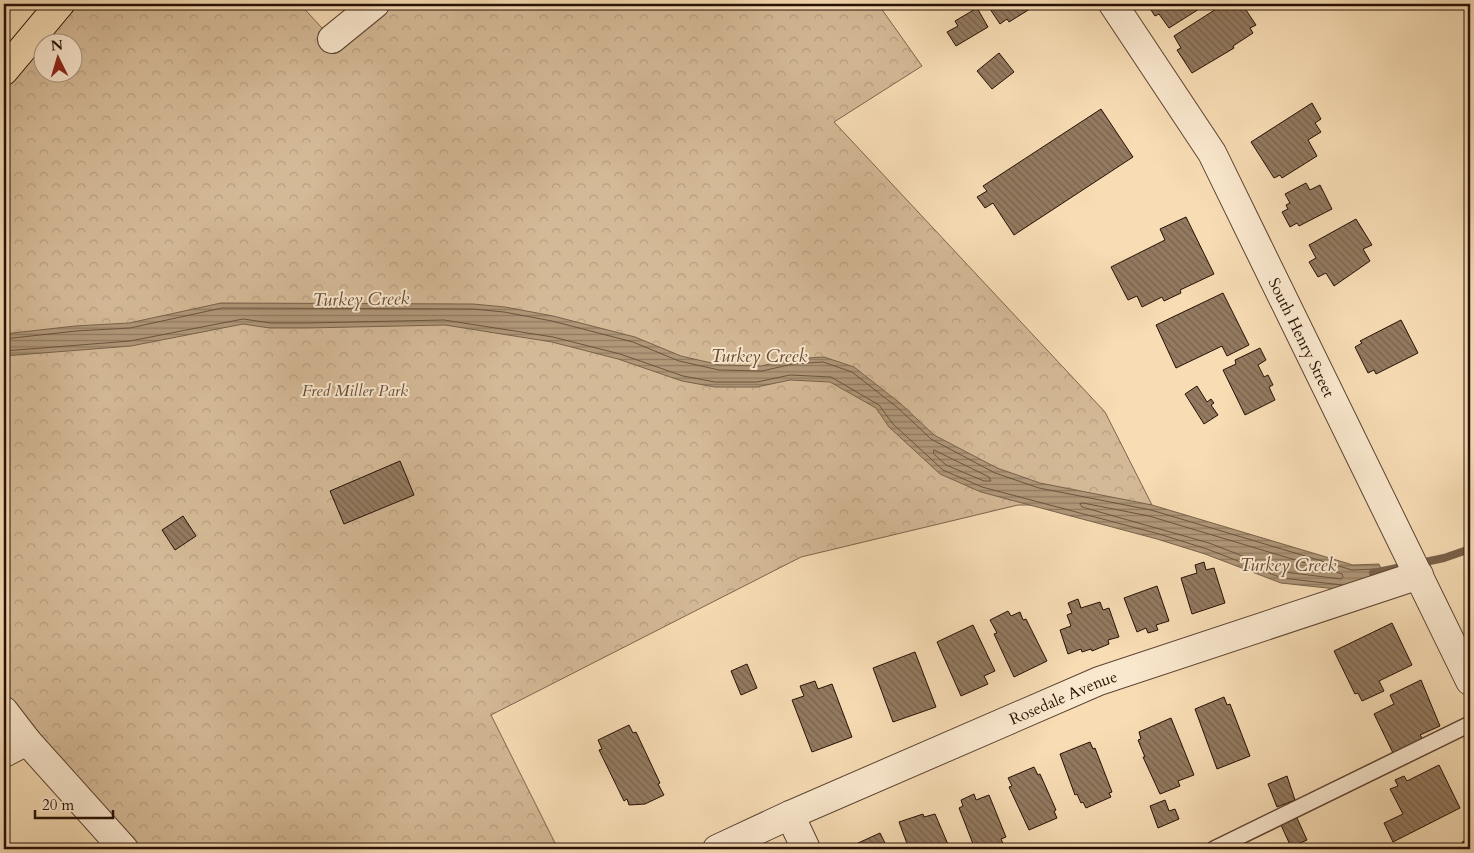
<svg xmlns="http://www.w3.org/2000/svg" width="1474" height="853" font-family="Cardo,serif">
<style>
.park{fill:url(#park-crowns);stroke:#7e644e;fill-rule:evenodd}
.water{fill:url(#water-rules);stroke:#79614a}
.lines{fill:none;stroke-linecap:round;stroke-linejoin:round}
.shore{stroke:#6c543e;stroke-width:1}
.stream{stroke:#79614a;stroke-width:8}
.building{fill:url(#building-back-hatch);stroke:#271005}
.service-casing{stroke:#5b4331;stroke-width:18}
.minor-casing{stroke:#5b4331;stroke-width:30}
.primary-casing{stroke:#271005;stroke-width:30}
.service{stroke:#fae8ce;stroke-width:15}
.minor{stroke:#fae8ce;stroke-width:28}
.primary{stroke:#f7dcb4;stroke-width:28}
.labels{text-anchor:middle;stroke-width:4;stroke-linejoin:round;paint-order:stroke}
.street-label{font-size:16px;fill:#271005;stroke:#fae8ce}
.park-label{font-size:16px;font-style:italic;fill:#644b38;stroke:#fae8ce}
.water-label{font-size:18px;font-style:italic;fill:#654d39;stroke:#fae8ce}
</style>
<defs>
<pattern id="park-crowns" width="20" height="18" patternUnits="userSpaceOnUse" patternTransform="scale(1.25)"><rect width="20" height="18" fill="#d4b996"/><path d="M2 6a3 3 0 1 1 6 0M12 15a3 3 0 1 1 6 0" fill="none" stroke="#b69e80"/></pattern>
<pattern id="water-rules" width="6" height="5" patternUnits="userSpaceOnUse" patternTransform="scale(1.25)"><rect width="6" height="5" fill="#b09778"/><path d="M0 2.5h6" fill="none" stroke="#8f7a60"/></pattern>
<pattern id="building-back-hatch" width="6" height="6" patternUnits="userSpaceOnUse" patternTransform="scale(1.25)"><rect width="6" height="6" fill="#937a60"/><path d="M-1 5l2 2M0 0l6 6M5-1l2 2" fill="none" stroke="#78634d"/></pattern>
</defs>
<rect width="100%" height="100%" fill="#f7dcb4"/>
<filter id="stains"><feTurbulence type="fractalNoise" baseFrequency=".004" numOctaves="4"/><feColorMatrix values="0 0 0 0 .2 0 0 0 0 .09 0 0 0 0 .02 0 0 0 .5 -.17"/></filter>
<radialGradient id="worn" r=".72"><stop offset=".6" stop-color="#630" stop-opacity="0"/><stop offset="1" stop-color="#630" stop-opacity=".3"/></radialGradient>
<path class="park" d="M58,4H300L332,39L375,4H878L922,66L834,122L1105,412L1152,505H1018L801,557L491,715L558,849H124L28,742L4,753V64ZM42,42H72V72H42Z"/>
<path class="water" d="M221,303L473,304L505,307L553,316L635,337L681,356L720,365L761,366L792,359L824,357L854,367L901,404L934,435L997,468L1040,483L1152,505L1353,565L1379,564L1385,578L1346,590L1281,583L1205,554L1157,539L981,492L940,474L889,427L876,408L830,382L790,380L757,387H715L682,381L618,359L552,342L445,325L307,328H270L243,324L131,346L4,356V334L75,326L129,323Z"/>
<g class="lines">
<path class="shore" d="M4,339L76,331L130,328L222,308L473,309L504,312L552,321L633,342L679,361L719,370L762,371L793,364L823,362L852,372L898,408L931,439L995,473L1039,488L1151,510L1352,570L1375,569L1378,573
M4,351L130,341L243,319L271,323H307L444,320L553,337L620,354L683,376L715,382H757L790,375L831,377L879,405L893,424L943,470L982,487L1159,534L1207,549L1282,578L1342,585
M934,450L989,477L991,481H984L946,465L934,454Z
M1083,503L1149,516L1342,574L1343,577L1341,579L1284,572L1209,543L1082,507L1080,504Z"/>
<path class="stream" d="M1373,573L1444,558L1470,549"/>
</g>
<path class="building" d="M991,4H1038L1009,22L1007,19L1000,24L988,6Z
M1147,4H1207L1169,28L1159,14L1155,16Z
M1224,4H1242L1256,25L1250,28L1253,33L1233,46L1234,48L1192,73L1177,50L1181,48L1174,36Z
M977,8L988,27L956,46L947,32L958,26L955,21Z
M999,53L1014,72L992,89L977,71Z
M1312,103L1321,119L1315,123L1321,132L1308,140L1317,156L1282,178L1280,175L1274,178L1251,142Z
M1101,109L1133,157L1014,235L993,203L985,208L977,197L987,191L983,186Z
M1306,183L1310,190L1320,185L1332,209L1299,226L1297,223L1290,227L1282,212L1288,209L1286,205L1290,203L1285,194Z
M1186,217L1214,274L1180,290L1181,293L1164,301L1162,297L1142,307L1137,296L1128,300L1111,267L1165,240L1160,229Z
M1356,219L1372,245L1363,249L1370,261L1334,286L1326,273L1318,277L1309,262L1316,258L1309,245Z
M1223,293L1249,345L1227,356L1222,346L1176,368L1156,325Z
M1401,320L1418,353L1376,374L1374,370L1368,373L1355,347L1362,343L1360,341Z
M1260,348L1266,360L1258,365L1264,377L1268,375L1273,385L1269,387L1275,400L1245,415L1223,370L1236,364L1235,360Z
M1197,386L1207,402L1211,399L1214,403L1211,405L1218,415L1204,424L1185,394Z
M400,461L414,495L344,524L330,491Z
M183,516L196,536L175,550L162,530Z
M1204,562L1206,570L1214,568L1225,603L1192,614L1181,578L1197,573L1195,565Z
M1157,586L1169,621L1156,625L1158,630L1148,633L1146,628L1137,632L1124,598Z
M1078,599L1081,608L1100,602L1103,610L1109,608L1119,637L1108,640L1109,644L1092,651L1091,649L1082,652L1081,649L1068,654L1060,630L1071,626L1067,615L1072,613L1068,603Z
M1008,611L1011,616L1020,612L1023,620L1026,619L1047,661L1014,677L994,634L997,633L990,620Z
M1392,623L1412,665L1379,681L1384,691L1362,701L1358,693L1355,694L1334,651Z
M973,625L995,671L984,676L988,684L961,696L937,642Z
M915,652L936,707L893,722L873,668Z
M747,664L757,688L741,695L731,671Z
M1421,680L1440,726L1420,735L1423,739L1393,753L1374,714L1394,704L1390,695Z
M815,681L818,689L832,684L852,737L812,752L792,700L804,696L800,686Z
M1224,697L1227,705L1230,704L1250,756L1217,769L1195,709Z
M1171,718L1194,775L1178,781L1180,786L1160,794L1143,757H1145L1138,740L1141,739L1139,732Z
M629,725L633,733L636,732L660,783L658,784L664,795L645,804L629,805L627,799L624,801L599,750L602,749L598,740Z
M1090,742L1093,749L1095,748L1112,792L1109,793L1111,797L1086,808L1083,802L1081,803L1077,794L1075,795L1060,754Z
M1439,765L1460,808L1393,842L1384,823L1403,814L1390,789L1398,786L1395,780L1404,776L1407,781Z
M1034,767L1038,775L1040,774L1056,810L1054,811L1057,818L1029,830L1009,787L1012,786L1008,778Z
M1287,776L1295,800L1277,807L1268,784Z
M974,794L976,800L989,795L1006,837L1001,839L1005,848L986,849L985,847L975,849L959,808L963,806L961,800Z
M1165,800L1169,811L1175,809L1179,819L1158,828L1150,806Z
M923,814L924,817L935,814L950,849H909L899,822Z
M1297,818L1307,840L1291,847L1281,825Z
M880,833L888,849H845Z
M1470,839V849H1464L1462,842Z"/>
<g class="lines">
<g class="service-casing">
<path id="service" d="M1214,849L1470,724"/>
</g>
<g class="minor-casing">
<g id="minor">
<path id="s1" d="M1113,4L1212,153L1470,681"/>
<path d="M332,39L375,4"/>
<path d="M4,711L27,741L124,849"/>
<path d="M4,753L27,741"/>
<path d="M790,815L806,849"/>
<path id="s2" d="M717,849L790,815L1099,681L1419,575"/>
</g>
</g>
<g class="primary-casing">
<path id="primary" d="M4,71L60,4"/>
</g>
<use href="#service" class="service"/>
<use href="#minor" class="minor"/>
<use href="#primary" class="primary"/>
</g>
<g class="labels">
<g class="street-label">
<text dy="6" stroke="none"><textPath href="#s1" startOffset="384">South Henry Street</textPath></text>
<text dy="6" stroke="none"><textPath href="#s2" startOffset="378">Rosedale Avenue</textPath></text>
</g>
<g class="park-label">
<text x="355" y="396">Fred Miller Park</text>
</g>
<g class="water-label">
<text transform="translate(361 299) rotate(-1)" y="6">Turkey Creek</text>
<text x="759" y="362">Turkey Creek</text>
<text x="1288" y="571">Turkey Creek</text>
</g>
</g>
<rect width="1474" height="853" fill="none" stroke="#f7dcb4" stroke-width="20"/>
<rect x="5" y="5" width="1464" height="843" fill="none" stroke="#271005" stroke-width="2.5"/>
<rect x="10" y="10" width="1454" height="833" fill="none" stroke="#271005"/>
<g transform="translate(58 58) rotate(355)"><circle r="24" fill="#fae8ce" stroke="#a6927e"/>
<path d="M0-4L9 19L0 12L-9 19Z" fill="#8f2418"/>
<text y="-8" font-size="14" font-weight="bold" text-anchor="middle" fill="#271005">N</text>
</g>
<path d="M35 810v8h78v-8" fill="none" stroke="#271005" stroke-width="2.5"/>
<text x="42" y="810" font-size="15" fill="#271005" stroke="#fae8ce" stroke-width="4" paint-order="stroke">20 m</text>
<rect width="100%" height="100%" filter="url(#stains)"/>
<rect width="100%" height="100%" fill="url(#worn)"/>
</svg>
